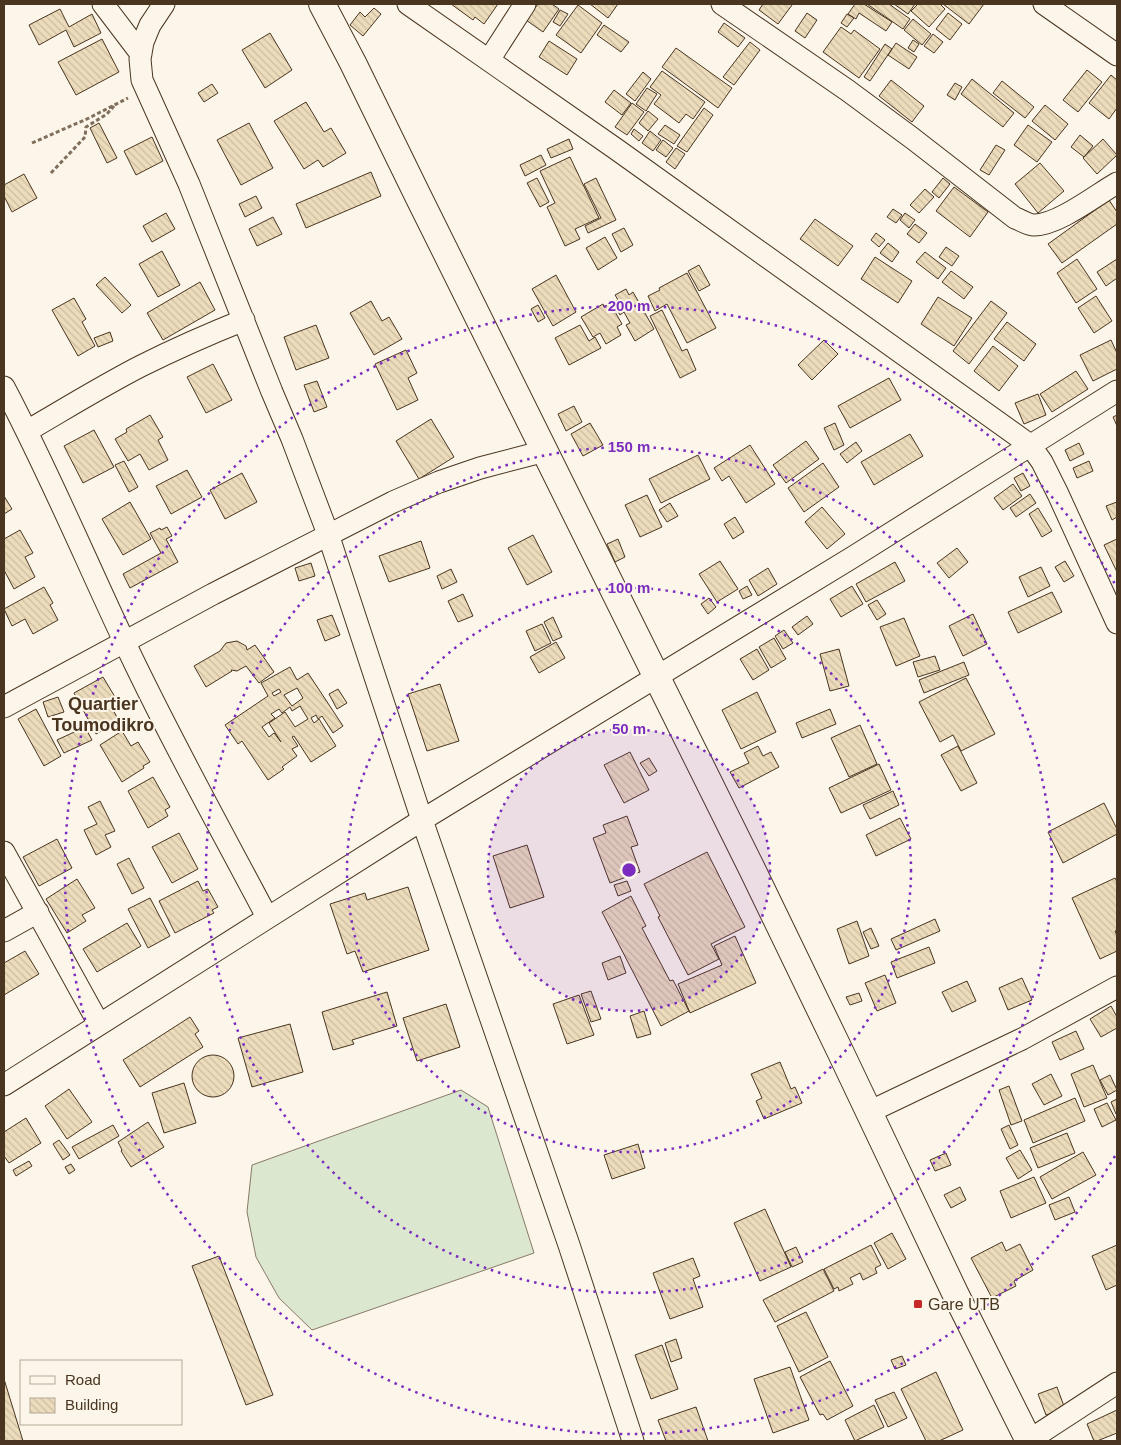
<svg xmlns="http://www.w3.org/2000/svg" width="1121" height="1445" font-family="Helvetica,sans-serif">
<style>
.garden{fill:#dce7d0;stroke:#887966}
.building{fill:url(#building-back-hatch);stroke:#4a3520;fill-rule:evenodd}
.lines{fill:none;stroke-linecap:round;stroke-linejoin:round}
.minor-casing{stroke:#4a3520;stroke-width:23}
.major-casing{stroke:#4a3520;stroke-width:28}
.path{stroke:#7f6f5c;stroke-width:3;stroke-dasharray:4 2.5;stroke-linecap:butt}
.minor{stroke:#fbf6e9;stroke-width:21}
.major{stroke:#fbf6e9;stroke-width:26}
.ring{fill:none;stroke:#7b2cbf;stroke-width:2.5;stroke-dasharray:2.5 5}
.poi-dot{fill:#c62828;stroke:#fbf6e9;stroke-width:2}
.labels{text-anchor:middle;stroke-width:4;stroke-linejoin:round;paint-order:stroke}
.poi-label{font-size:16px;fill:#4a3520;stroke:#fbf6e9;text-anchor:start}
.neighbourhood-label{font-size:18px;font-weight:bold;fill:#4a3520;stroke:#fbf6e9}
.centre{fill:#7b2cbf;stroke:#fbf6e9;stroke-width:2.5}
.ring-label{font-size:15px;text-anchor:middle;font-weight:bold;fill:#7b2cbf;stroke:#fbf6e9;stroke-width:4;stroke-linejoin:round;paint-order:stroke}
</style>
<defs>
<pattern id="building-back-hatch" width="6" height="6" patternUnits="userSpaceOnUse" patternTransform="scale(1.25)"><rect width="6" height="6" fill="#ecdcbc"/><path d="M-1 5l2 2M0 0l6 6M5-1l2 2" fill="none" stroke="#ccbda1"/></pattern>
</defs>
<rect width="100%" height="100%" fill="#fbf6e9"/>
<path class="garden" d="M461,1090L488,1107L534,1253L312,1330L279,1298L256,1257L247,1212L252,1165Z"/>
<path class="building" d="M451,4H498L484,24L475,17L473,20Z
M538,4H552L559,9L543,32L526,20Z
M590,4H618L608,18Z
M763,4H791L792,5L778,24L759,10Z
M855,4H864L892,22L886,31L859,13L856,19L848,14Z
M867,4H889L910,19L903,29Z
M894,4H915L908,14Z
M918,4H940L945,9L929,27L911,11Z
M943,4H984L969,24Z
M578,5L602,23L581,53L556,35Z
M374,8L381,14L363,36L350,25L360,12L365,17Z
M60,9L69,27L92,14L101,33L74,47L66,30L39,45L29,25Z
M560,10L568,14L560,26L553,22Z
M807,13L817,20L805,38L795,31Z
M948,13L962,24L950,40L936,29Z
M847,14L854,18L847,27L841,23Z
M913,19L931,34L922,45L904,30Z
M724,23L745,38L738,47L718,32Z
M604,25L629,42L621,52L597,35Z
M841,27L851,34L854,30L880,49L859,78L823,52Z
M270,33L292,70L265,88L242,50Z
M933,34L943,42L934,53L924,46Z
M102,39L119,72L76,95L58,62Z
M913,40L919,44L914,52L908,48Z
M549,41L577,59L567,75L539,57Z
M750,42L760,50L734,85L723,77Z
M896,43L917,57L909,69L888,55Z
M885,44L892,49L870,81L864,77Z
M676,48L732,88L718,108L662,67Z
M1087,70L1102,82L1078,112L1063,100Z
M662,71L705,102L693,119L686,114L679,123L654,104L661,95L650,87Z
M643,72L651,79L635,101L626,94Z
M1111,75L1117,80V108L1109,119L1089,103Z
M972,79L1014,113L1003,127L961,94Z
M891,80L924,106L912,122L879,96Z
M1002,81L1034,107L1025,118L993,93Z
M955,83L962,87L955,100L947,95Z
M212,84L218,93L204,102L198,93Z
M647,88L657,94L646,111L636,104Z
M614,90L631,103L622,115L605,102Z
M306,102L324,132L331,128L346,153L323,167L318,160L304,169L274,121Z
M632,103L644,112L627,135L615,127Z
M1045,105L1068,124L1055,140L1032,121Z
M704,108L713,115L687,152L677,146Z
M648,111L658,119L648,131L639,123Z
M99,123L117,158L107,163L90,128Z
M249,123L273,168L241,185L217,140Z
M665,125L680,135L674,144L658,134Z
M1028,125L1052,142L1037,162L1014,145Z
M634,129L643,136L639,141L631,134Z
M650,131L661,140L653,151L642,143Z
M1080,135L1093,146L1084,157L1071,147Z
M152,137L163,161L136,175L124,151Z
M569,139L573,149L551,158L547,149Z
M1103,139L1117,155L1097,174L1083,158Z
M663,140L673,148L666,157L656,150Z
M996,145L1005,150L989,175L980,170Z
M676,148L685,154L675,169L666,162Z
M541,155L546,165L525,176L520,165Z
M570,157L599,218L575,229L580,239L565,246L547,207L555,203L540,171Z
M1040,163L1064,191L1038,213L1015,184Z
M371,172L381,196L306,228L296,204Z
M24,174L37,198L12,212L4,196V185Z
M537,178L549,202L540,207L527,183Z
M596,178L616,220L588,233L585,226L601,218L584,184Z
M943,178L950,184L939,198L932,192Z
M954,187L988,212L970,237L936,211Z
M925,189L934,197L919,213L910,205Z
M256,196L262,208L245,217L239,204Z
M1109,200L1117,212V224L1062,263L1048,244Z
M893,209L902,215L896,223L887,217Z
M166,213L175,229L152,242L143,226Z
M905,213L915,220L909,228L900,220Z
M273,217L282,234L257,246L249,229Z
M815,219L853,246L838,266L800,239Z
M915,224L927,233L919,243L907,234Z
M624,228L633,245L621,252L612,234Z
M876,233L885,240L879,247L871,240Z
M605,237L617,258L598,270L586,248Z
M888,243L899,252L892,262L880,253Z
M946,247L959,256L952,266L939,257Z
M162,251L180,285L158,297L139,264Z
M925,252L946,268L938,279L916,262Z
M875,257L912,281L898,303L861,279Z
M1077,259L1097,289L1076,303L1057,273Z
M1117,259V278L1106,286L1097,272Z
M699,265L710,285L699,291L688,271Z
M951,271L973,287L964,299L942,282Z
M687,273L716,328L687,343L667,304L655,311L648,296L660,290L659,288Z
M556,275L576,312L553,326L532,289Z
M105,277L131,305L122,313L96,285Z
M200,282L215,310L163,340L147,313Z
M626,289L629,295L633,292L654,329L635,341L626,325L630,323L624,312L620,315L613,303L618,300L615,295Z
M1096,296L1112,321L1094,333L1078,308Z
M938,297L972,318L954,346L921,324Z
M74,298L86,319L82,322L95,346L78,356L52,310Z
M371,301L382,321L389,317L402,339L374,355L350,313Z
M991,301L1007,313L969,364L953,351Z
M610,303L622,324L617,327L621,335L606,344L600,333L593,337L581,317L603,304L604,307Z
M538,305L545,318L538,322L531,309Z
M662,310L682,351L687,349L696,370L680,378L650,316Z
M1007,322L1036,344L1024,361L994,339Z
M316,325L329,358L296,370L284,337Z
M580,325L589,341L595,337L601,348L569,365L555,338Z
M110,332L113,341L98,347L94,338Z
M824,340L838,354L812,380L798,365Z
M1111,340L1117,353V369L1093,381L1080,355Z
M993,346L1018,366L999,391L974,371Z
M406,350L417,373L408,378L418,400L397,410L375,364Z
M213,364L232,400L206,413L187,377Z
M1076,371L1088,389L1052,412L1040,394Z
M889,378L901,400L850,428L838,406Z
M317,381L327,407L314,412L304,385Z
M1038,394L1046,415L1024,424L1015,403Z
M574,406L582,422L566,431L558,414Z
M150,415L163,437L158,440L168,460L149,470L140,454L128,461L115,439L127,432L126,429Z
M1117,415V426L1113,417Z
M431,419L454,457L419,479L396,441Z
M590,423L603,445L583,456L571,434Z
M835,423L844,445L834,450L824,428Z
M94,430L114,467L83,483L64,446Z
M910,434L923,456L874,485L861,462Z
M806,441L819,459L786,483L773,465Z
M856,442L862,451L847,463L840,454Z
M1079,443L1084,454L1070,461L1065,450Z
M750,445L775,484L746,503L729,476L722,481L714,468Z
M698,455L710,479L661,503L649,479Z
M124,461L138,487L129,492L115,465Z
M1089,461L1093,471L1077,478L1073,468Z
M823,463L839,487L804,512L788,488Z
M187,470L202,497L171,514L156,486Z
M242,473L257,502L225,519L210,490Z
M1023,473L1030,486L1021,491L1014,478Z
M1013,484L1022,496L1003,510L994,498Z
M1030,494L1036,503L1016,517L1010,508Z
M647,495L662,527L640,537L625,505Z
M4,496L12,509L4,514Z
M130,502L151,539L123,555L102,519Z
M1117,502V517L1112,520L1106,506Z
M670,503L678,516L667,522L659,510Z
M822,507L845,534L827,549L805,522Z
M1038,508L1052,531L1042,537L1029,514Z
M735,517L744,532L733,539L724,524Z
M167,527L172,536L166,539L178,562L130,588L123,574L161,553L150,533L160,528L161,530Z
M20,530L33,553L25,557L35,577L14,589L4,570V539Z
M533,535L552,572L527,585L508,548Z
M618,539L625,557L615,562L607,544Z
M1117,539V572L1104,545Z
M421,541L430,568L389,582L379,556Z
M957,548L968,562L949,578L937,563Z
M720,561L738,589L717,602L699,574Z
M1065,561L1074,576L1064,582L1055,567Z
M895,562L905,581L866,602L856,584Z
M311,563L315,576L299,581L295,568Z
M1041,567L1050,586L1028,597L1019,577Z
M768,568L777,584L758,596L749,580Z
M451,569L457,582L442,589L437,576Z
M747,586L752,595L743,599L739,591Z
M852,586L863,604L841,617L830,599Z
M44,587L53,603L50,605L58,620L33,634L25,619L12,626L4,609Z
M1052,592L1062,612L1018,633L1008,612Z
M463,594L473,616L458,622L448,601Z
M709,598L716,607L708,614L701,604Z
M877,600L886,614L877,620L868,605Z
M973,614L987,644L963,656L949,626Z
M332,615L340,635L325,641L317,620Z
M807,616L813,624L798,635L792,627Z
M553,617L562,637L553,641L544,622Z
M904,618L920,656L896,666L880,627Z
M542,624L551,643L535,651L526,631Z
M784,630L793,643L783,649L775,636Z
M774,638L786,659L771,668L759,647Z
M237,641L246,646L247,650L255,645L274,672L259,683L246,666L237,671L231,670L232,671L206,687L194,666L220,651L226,643Z
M556,642L565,658L539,673L530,657Z
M757,649L769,670L753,680L740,659Z
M839,649L849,686L830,691L820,654Z
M935,656L940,670L918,677L913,662Z
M964,662L969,675L924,693L919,680Z
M290,667L297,680L308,673L343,726L333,733L322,716L318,719L316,715L311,718L314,723L319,719L336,746L311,762L294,736L292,737L298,746L292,749L297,756L282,767L284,769L268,780L242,741L238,744L225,725L268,696L261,683ZM297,688L303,698L292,706L284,695ZM279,689L281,692L274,696L272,693ZM300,706L308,719L295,727L285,712L269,723L281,742L274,733L269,737L262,727L275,718L271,714L279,709L282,713L290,707L292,711Z
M103,677L118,702L111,706L119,721L96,734L74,693Z
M966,678L995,734L961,751L953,735L940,742L919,702Z
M440,684L459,741L427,751L408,694Z
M338,689L347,703L337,709L329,694Z
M757,692L776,732L741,749L722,710Z
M58,697L64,712L48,717L43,702Z
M36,709L61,756L44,766L18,719Z
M830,709L836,724L802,738L796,723Z
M860,725L877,764L849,777L831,738Z
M85,727L92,740L64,753L57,740Z
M122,731L131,746L138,742L150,762L143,766L144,768L122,782L100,745Z
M758,746L763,756L771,752L779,767L739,788L730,772L749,763L744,753Z
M958,746L977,783L961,791L941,755Z
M630,752L649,790L624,803L604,765Z
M649,758L657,771L649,776L640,763Z
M879,764L891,790L841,813L829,788Z
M153,777L170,807L165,810L168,816L148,828L128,791Z
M893,791L899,805L870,819L863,805Z
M100,801L115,831L105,835L111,847L96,855L84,830L97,824L88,807Z
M1104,803L1117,829V834L1063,863L1048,832Z
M627,816L638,845L631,847L640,872L610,883L593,838L606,833L603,825Z
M900,818L911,839L876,856L866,835Z
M179,833L198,869L172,883L152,847Z
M57,839L72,868L39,886L23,857Z
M527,845L544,897L510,908L493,856Z
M707,852L745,927L711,944L719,959L688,975L658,917L660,916L644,884Z
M129,858L144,888L132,894L117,864Z
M1115,878L1117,882V930L1115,931L1117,936V951L1100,959L1072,898Z
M77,879L95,908L82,915L86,921L67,933L46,899Z
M198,881L203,891L208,889L218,907L212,910L214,913L175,933L159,901Z
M627,881L631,891L618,896L614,885Z
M408,887L429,950L363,972L355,951L347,954L330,904L365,893L367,900Z
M631,896L646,926L642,928L670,981L673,980L689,1011L661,1026L602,912Z
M150,898L170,936L148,948L128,909Z
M935,919L940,931L896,950L891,939Z
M857,921L869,956L849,964L837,929Z
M127,923L141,946L97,972L83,949Z
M871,928L879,946L871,949L863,932Z
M735,936L756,983L690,1013L678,984L722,965L714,946Z
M929,947L935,963L897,978L891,962Z
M25,951L39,974L4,995V963Z
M620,956L626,973L608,980L602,963Z
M885,975L896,1003L877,1011L865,983Z
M1022,978L1032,1000L1008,1010L999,988Z
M967,981L976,1001L952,1012L942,992Z
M591,991L601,1019L591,1022L581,994Z
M387,992L397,1026L352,1040L354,1044L333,1050L322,1012Z
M859,993L862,1001L850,1005L846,997Z
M579,995L594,1035L567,1044L553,1004Z
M446,1004L460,1047L417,1061L403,1018Z
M1111,1006L1117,1017V1028L1101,1037L1090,1019Z
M644,1011L651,1034L637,1038L630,1016Z
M190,1017L199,1031L195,1034L203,1047L140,1087L123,1060Z
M290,1024L303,1072L252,1087L238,1038Z
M1076,1031L1084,1049L1060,1060L1052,1042Z
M192 1076a21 21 0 1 1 42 0a21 21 0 1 1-42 0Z
M780,1062L791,1089L795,1087L802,1103L764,1119L756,1101L762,1098L751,1074Z
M1093,1065L1107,1098L1084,1107L1071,1074Z
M1051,1074L1062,1096L1044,1105L1032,1084Z
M1110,1075L1117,1090L1108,1095L1100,1080Z
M184,1083L196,1123L164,1133L152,1093Z
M1009,1086L1022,1121L1011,1125L999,1090Z
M69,1089L92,1122L67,1139L45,1106Z
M1075,1098L1085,1121L1033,1143L1024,1120Z
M1117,1099V1114H1116L1111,1102Z
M1107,1103L1116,1120L1102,1127L1094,1109Z
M26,1118L41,1143L9,1163L4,1156V1132Z
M148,1122L164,1147L131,1167L121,1151L122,1150L118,1142Z
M113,1125L119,1136L79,1159L72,1147Z
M1009,1125L1018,1145L1010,1149L1001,1129Z
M1067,1133L1075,1153L1038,1168L1030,1148Z
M59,1140L70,1155L63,1160L53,1144Z
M638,1144L645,1168L612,1179L604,1155Z
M1020,1150L1032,1170L1018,1179L1006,1158Z
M1083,1152L1096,1175L1052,1199L1040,1177Z
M946,1153L951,1165L935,1171L930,1160Z
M29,1161L32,1166L16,1176L13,1170Z
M71,1164L75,1170L69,1174L65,1167Z
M1034,1177L1046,1203L1011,1218L1000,1191Z
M960,1187L966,1200L951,1208L944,1195Z
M1069,1197L1075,1212L1055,1220L1049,1205Z
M765,1209L791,1267L760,1281L734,1223Z
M892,1233L906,1259L888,1269L874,1243Z
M1002,1242L1006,1251L1020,1244L1033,1270L1014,1281L1016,1286L992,1298L971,1258Z
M871,1245L881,1265L875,1268L877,1273L863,1280L860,1273L850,1278L853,1284L839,1291L838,1287L834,1289L824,1269Z
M1117,1245V1285L1106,1290L1092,1256Z
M796,1247L803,1262L792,1267L785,1252Z
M219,1256L273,1395L246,1405L192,1266Z
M693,1258L700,1276L693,1279L703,1307L670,1319L653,1273Z
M823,1269L834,1291L775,1322L763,1300Z
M806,1312L828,1357L799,1372L777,1326Z
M676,1339L682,1358L671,1362L665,1343Z
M662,1345L678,1389L651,1399L635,1355Z
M902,1356L906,1365L895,1369L891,1360Z
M830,1361L853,1406L827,1420L823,1414L820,1415L800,1377Z
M790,1367L809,1420L773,1433L754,1379Z
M936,1372L963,1430L939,1441H926L901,1389Z
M4,1379L23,1441H4Z
M1057,1387L1065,1409L1046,1415L1038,1394Z
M894,1392L907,1418L888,1427L875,1400Z
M874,1405L884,1427L855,1441L845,1420Z
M696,1407L708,1441H666L658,1420Z
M1117,1410V1433L1097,1441H1094L1087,1424Z"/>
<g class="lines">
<g class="minor-casing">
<path id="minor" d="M103,4L141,54
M164,4L150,25L143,42L140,59L142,80L189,184L272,392L292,439L328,534L422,820L569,1245L633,1441
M408,4L616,149L1030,445L1042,462L1058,494L1117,623
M722,4L847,90L912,138L1015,218C1021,220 1028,225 1034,225C1058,225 1096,195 1117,183
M1044,4L1117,55
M489,60L525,4
M4,387C48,470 84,556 124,641C168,735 219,826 267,917
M27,431C65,409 102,386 141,366C175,349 209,334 244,320
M4,707L213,594L393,502L439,482L480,468L545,451
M4,852L99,1024
M4,931L38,912
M4,1085L422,820L853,557L1117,391
M869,1112L1022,1039L1117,987
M1028,1441L1117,1383"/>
</g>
<g class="major-casing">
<path id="major" d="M322,4L353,63L417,194L752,869L840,1051L955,1293L1029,1441"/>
</g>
<path class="path" d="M32,143L89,118L128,98
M51,173L85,137L86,127L107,114L114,106"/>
<use href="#minor" class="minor"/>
<use href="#major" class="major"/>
</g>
<circle cx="629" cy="870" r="141" fill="#7b2cbf" fill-opacity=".12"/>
<g class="ring">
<circle cx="629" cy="870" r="141"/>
<circle cx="629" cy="870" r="282"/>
<circle cx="629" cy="870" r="423"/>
<path d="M1115 1156A564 564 0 1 1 1115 584"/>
</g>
<rect class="poi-dot" x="913" y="1299" width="10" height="10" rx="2.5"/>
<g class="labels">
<g class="poi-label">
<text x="928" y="1310">Gare UTB</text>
</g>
<g class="neighbourhood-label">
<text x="103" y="710">Quartier<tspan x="103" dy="21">Toumodikro</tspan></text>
</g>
</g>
<circle cx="629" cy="870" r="8" class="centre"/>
<g class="ring-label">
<text x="629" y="311">200 m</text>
<text x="629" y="452">150 m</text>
<text x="629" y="593">100 m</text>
<text x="629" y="734">50 m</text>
</g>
<rect width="1121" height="1445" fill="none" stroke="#4a3520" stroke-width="10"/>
<rect x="20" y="1360" width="162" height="65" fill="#fbf6e9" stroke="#b4a999"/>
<rect x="30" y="1376" width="25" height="8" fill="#fbf6e9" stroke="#b4a999"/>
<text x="65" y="1385" font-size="15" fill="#4a3520">Road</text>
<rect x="30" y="1398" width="25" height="15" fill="url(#building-back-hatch)" stroke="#b4a999"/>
<text x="65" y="1410" font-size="15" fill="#4a3520">Building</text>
</svg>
